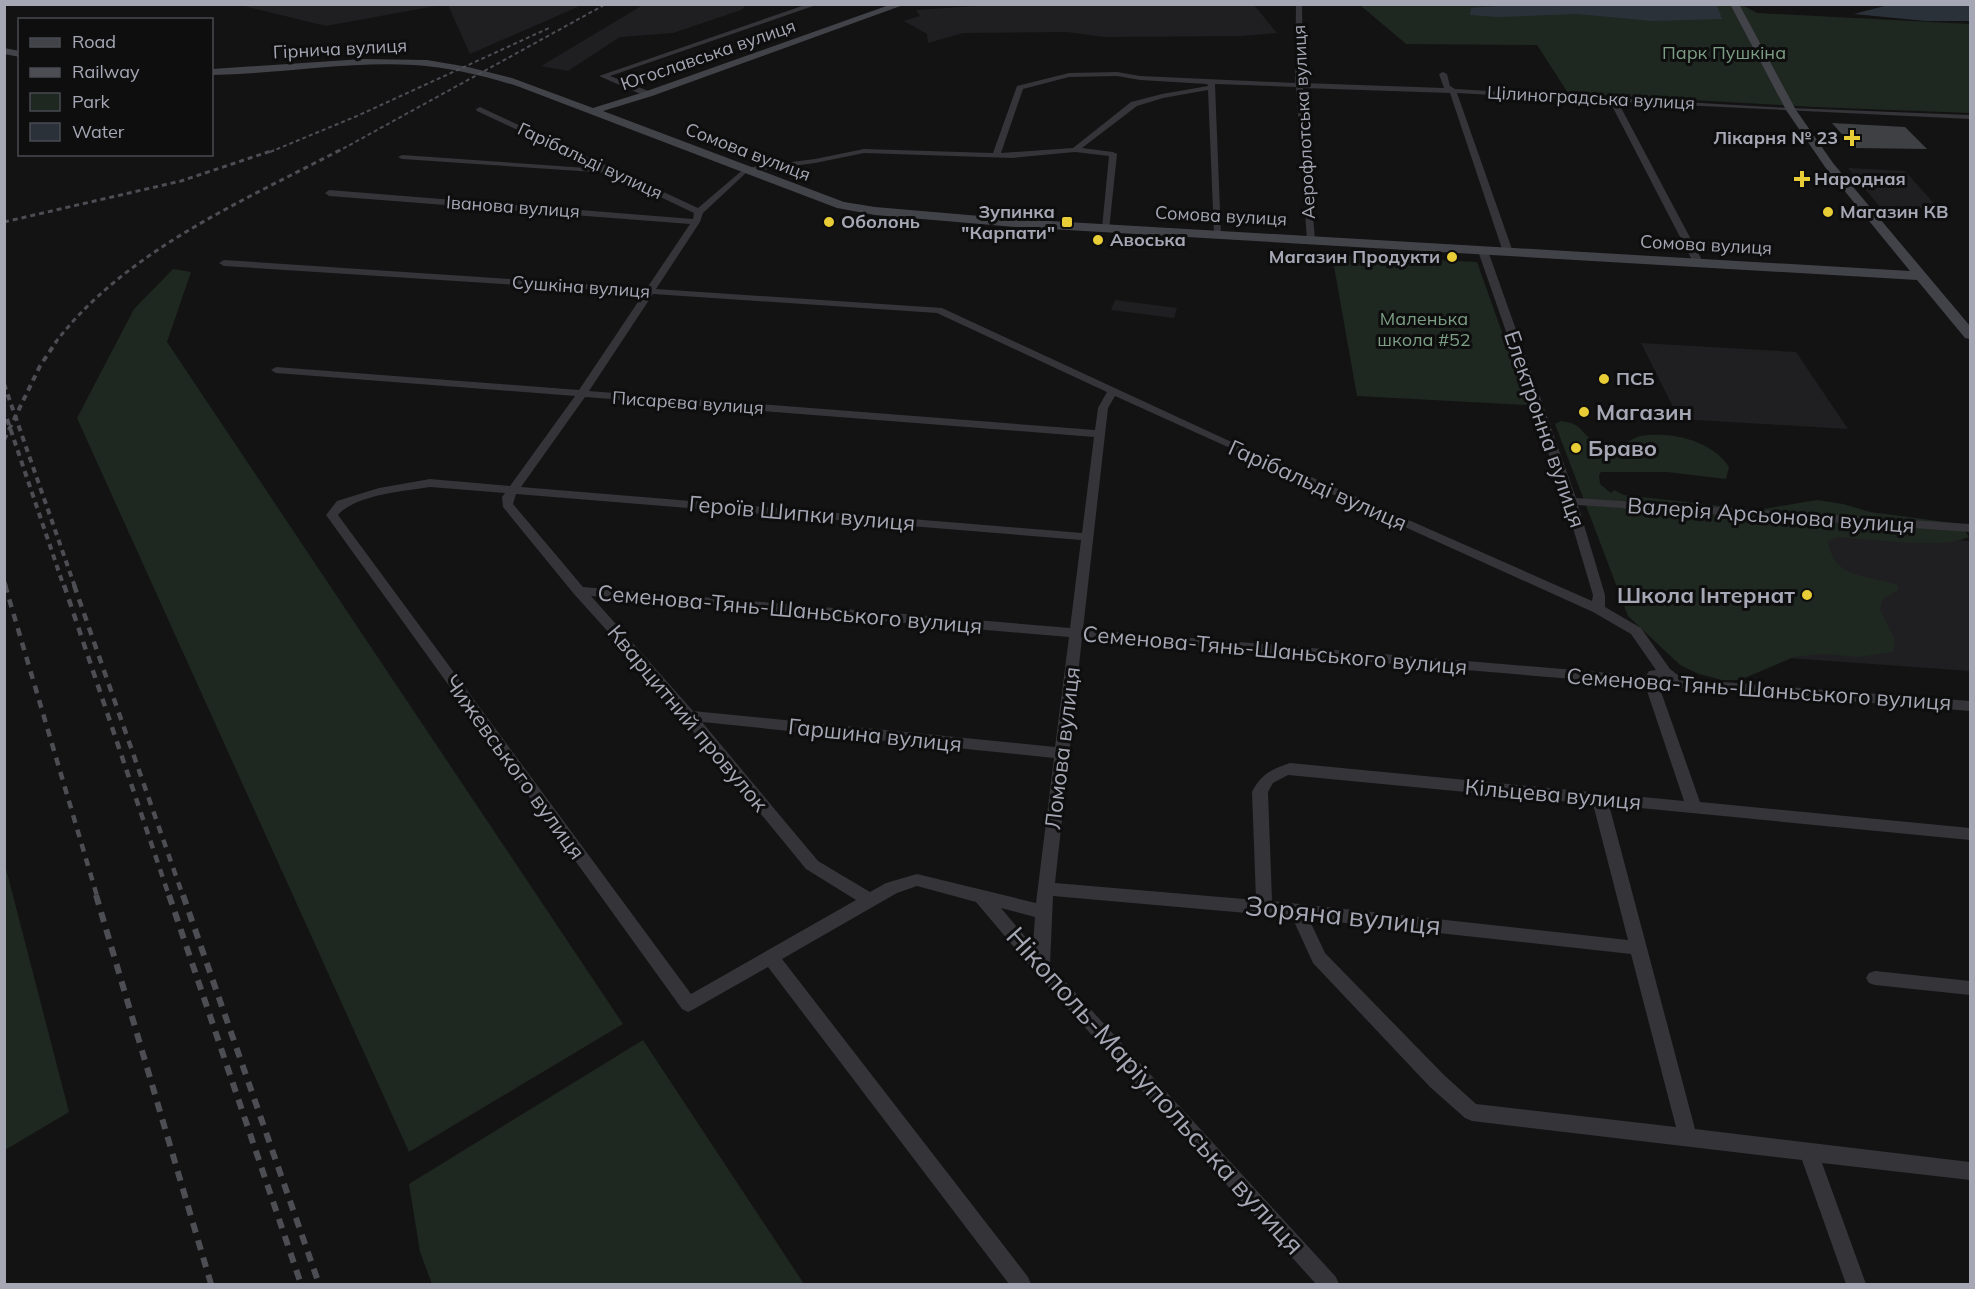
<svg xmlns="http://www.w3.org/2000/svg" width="1975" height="1289" font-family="Mulish,sans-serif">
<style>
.built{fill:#1f1f21}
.green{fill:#1f2721}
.water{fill:#2b3139}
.building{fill:#3f4044}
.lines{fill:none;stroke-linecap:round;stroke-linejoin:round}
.street{fill:#343439;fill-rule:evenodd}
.secondary{fill:#424249;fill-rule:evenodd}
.rail-far4{stroke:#4d4d54;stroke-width:2;stroke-dasharray:4 3;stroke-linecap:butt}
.rail-far3{stroke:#4d4d54;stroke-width:3;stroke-dasharray:5 4;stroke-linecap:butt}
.rail-far2{stroke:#4d4d54;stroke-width:4;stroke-dasharray:6 5;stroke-linecap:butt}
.rail-far1{stroke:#4d4d54;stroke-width:4.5;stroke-dasharray:8 7;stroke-linecap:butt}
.rail{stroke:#4d4d54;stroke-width:6;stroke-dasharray:10 8;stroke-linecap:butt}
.poi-dot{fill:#e9cd36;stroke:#0e0e0f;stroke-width:2}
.labels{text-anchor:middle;stroke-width:6;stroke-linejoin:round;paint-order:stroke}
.far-street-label{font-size:18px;fill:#a5a7b4;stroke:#0e0e0f}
.far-park-label{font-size:18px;fill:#7c9e84;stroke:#0e0e0f}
.far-poi-label{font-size:18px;font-weight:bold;fill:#a5a7b4;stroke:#0e0e0f;text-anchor:start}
.poi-label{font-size:22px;font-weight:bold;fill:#a5a7b4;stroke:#0e0e0f;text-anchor:start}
.street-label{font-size:22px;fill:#a5a7b4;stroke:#0e0e0f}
.near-street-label{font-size:27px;fill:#a5a7b4;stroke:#0e0e0f}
</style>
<rect width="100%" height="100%" fill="#131314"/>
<path class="built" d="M1253,4L1277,33L1240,36L1104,37L1067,32L963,33L928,43L927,34L904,21L920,16L916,10L993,5Z
M240,5H441L326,26Z
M448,5H582L470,54Z
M643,5H746L741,10L673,33L620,37L568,71L541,66Z
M1848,168L1905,171L1939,209L1879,206Z
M1115,300L1177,308L1174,318L1111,310Z
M1641,343L1796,352L1848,429L1679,419Z
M1613,519L1970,541V671L1665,649Z"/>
<path class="green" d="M1740,4L1757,13L1970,24V113L1814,107L1568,93L1537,45L1406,44L1360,5Z
M1332,255L1477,262L1528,405L1357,396Z
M173,269L191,272L167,342L623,1024L409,1152L77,418L134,309Z
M1561,421C1586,424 1581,437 1596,441C1603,443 1616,445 1624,443C1630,441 1635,437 1641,436C1671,431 1713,441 1729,467L1726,479L1667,472H1601L1599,475L1600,484L1611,493L1614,490L1624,495L1757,510L1817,500L1843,504L1870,512L1953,523L1962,527L1969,537C1941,550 1870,539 1837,537L1828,542C1836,581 1865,573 1897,585L1899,590L1883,599L1880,609L1895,640L1893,652L1860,657L1820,654L1794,657L1740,680H1722L1699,674L1680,665L1628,616L1555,424Z
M4,861L69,1112L5,1150H4Z
M643,1040L804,1284H432L420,1252L409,1184Z"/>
<path class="water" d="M1892,4L1970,5V21H1926L1854,14Z
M1510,5H1717L1722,19L1652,21L1577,14L1497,17L1470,15L1471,8Z"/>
<path class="building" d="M1832,123L1905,127L1927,149L1854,148Z"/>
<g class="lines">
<path class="street" d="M808,4H819L610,76L651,92V96H645L599,76Z
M1296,4H1302L1303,83L1444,88L1439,74L1443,72L1447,74L1450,86L1455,89L1791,108L1970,115V119L1618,102L1703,262L1698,265L1693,262L1610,102L1457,93L1513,252L1508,255L1503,252L1450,93L1303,88L1315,240L1311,243L1307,240L1296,87L1215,84L1221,236L1214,234L1208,90L1163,98L1137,106L1082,148L1113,152L1117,154L1109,230L1102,228L1109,156L1075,152L1012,158L864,153L815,163L747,172L703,213L700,222L656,289L942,308L1225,439L1592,601L1593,595L1565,501L1478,251L1483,248L1488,251L1576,498L1970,524V532L1578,505L1605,595V607L1641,628L1670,669L1683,679L1970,701V711L1659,686L1700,802L1970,828V840L1609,805L1695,1129L1970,1162V1180L1822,1163L1866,1284H1846L1802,1160L1472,1121L1465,1118L1430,1087L1313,963L1292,917L1053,896L1050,965L1336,1277L1339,1284H1316L1035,972L976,902L917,886L897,893L782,959L1028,1277L1031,1284H1009L768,967L694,1009L688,1012L682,1009L326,515L337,501L379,488L430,479L510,486L575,396L276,373L271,370L276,367L579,390L644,293L224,266L219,263L224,260L647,288L690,224L329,196L325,193L329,190L693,219L694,213L610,173L402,159L398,157L402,155L601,169L477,111L476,109L480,107L698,208L745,168L815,159L864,149L993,153L1017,86L1069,73L1117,72L1140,76L1295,83ZM1117,76L1140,80L1207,84L1208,86L1162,94L1131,102L1073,148L1001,153L1023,89L1069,77ZM653,294L937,313L1107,392L1098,408L1095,430L589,391ZM1115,396L1593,612L1631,634L1656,670L1649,671L1646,676L1083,629L1108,408ZM585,397L1094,437L1082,533L521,487ZM430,487L505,493L502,497L503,507L574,594L647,675L806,869L856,900L691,994L338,515C355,495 404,491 430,487ZM516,494L1081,540L1070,628L583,587L513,504ZM591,596L1069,637L1055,747L693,711ZM1082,638L1645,685L1684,801L1290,763C1272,769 1261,774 1252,792L1256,900L1055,883ZM702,722L1054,758L1036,903L917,874L886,883L870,892L818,861ZM1288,775L1593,804L1628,940L1272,901L1268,792L1273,783ZM1001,908L1035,917L1033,946ZM1309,919L1631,954L1676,1127L1476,1104L1444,1075L1325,953Z
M1875,971L1970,981V995L1875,985L1869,983L1866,978L1869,973Z"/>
<path class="secondary" d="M892,4H906L652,96L603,111L844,202L875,207L1015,219L1910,271L1825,167L1786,110L1730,4H1739L1796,110L1833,163L1970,326V339L1965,338L1917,280L1015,227L875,215L837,208L517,86C484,76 449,67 414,65C346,61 279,74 212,75V69L363,59L427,60L468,67L512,78L593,108L644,92Z
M4,48L20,51V57L4,54Z"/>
<path class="rail-far4" d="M270,152L357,116L549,28
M337,152L606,4"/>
<path class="rail-far3" d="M4,222L181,181L274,150
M55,343C125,251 241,202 340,150"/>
<path class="rail-far2" d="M4,384L75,587
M7,419L64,587
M4,440L40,366L56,342
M4,581L6,587"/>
<path class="rail-far1" d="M5,585L97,896
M64,585L169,896
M74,585L183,896"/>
<path class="rail" d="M96,895L211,1284
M169,895L301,1284
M183,895L319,1284"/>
</g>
<g class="poi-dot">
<path d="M1849 129h6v6h6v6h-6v6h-6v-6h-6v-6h6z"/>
<path d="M1799 170h6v6h6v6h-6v6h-6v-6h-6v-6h6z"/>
<circle cx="1828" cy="212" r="6"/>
<circle cx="829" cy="222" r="6"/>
<rect x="1061" y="216" width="12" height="12" rx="3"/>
<circle cx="1098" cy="240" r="6"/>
<circle cx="1452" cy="257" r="6"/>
<circle cx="1604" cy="379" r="6"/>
<circle cx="1584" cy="412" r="6"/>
<circle cx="1576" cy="448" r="6"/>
<circle cx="1807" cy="595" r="6"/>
</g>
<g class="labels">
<g class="far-street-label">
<text transform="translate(340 49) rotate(-3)" y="6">Гірнича вулиця</text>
<text transform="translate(708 55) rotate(-19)" y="6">Югославська вулиця</text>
<text transform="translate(1591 98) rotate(3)" y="6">Цілиноградська вулиця</text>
<text transform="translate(1304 122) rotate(-93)" y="6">Аерофлотська вулиця</text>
<text transform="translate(748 152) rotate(21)" y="6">Сомова вулиця</text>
<text transform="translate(590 161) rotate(25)" y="6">Гарібальді вулиця</text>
<text transform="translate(513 207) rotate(4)" y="6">Іванова вулиця</text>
<text transform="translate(1221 216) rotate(3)" y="6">Сомова вулиця</text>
<text transform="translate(1706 245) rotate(3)" y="6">Сомова вулиця</text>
<text transform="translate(581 287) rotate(4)" y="6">Сушкіна вулиця</text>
<text transform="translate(688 403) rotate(4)" y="6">Писарєва вулиця</text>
</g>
<g class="far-park-label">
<text x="1724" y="59">Парк Пушкіна</text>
<text x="1424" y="325">Маленька<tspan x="1424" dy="21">школа #52</tspan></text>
</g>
<g class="far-poi-label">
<text x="1838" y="144" text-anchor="end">Лікарня № 23</text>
<text x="1814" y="185">Народная</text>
<text x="1055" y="218" text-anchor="end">Зупинка<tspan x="1055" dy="21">"Карпати"</tspan></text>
<text x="1840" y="218">Магазин КВ</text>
<text x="841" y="228">Оболонь</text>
<text x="1110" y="246">Авоська</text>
<text x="1440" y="263" text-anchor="end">Магазин Продукти</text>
<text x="1616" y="385">ПСБ</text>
</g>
<g class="poi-label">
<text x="1596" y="420">Магазин</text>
<text x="1588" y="456">Браво</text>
<text x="1795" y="603" text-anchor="end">Школа Інтернат</text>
</g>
<g class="street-label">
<text transform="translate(1545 429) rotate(71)" y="8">Електронна вулиця</text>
<text transform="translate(1318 485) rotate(24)" y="8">Гарібальді вулиця</text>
<text transform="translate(802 513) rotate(5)" y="8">Героїв Шипки вулиця</text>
<text transform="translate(1771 515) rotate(4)" y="8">Валерія Арсьонова вулиця</text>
<text transform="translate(790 609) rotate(5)" y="8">Семенова-Тянь-Шаньського вулиця</text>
<text transform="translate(1275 650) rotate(5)" y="8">Семенова-Тянь-Шаньського вулиця</text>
<text transform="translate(1759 689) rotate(4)" y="8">Семенова-Тянь-Шаньського вулиця</text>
<text transform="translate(688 718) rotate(50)" y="8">Кварцитний провулок</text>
<text transform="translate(875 735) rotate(6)" y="8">Гаршина вулиця</text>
<text transform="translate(1062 748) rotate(-83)" y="8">Ломова вулиця</text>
<text transform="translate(515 767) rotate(54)" y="8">Чижевського вулиця</text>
<text transform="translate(1553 794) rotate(5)" y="8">Кільцева вулиця</text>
</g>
<g class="near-street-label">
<text transform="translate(1343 916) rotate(6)" y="9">Зоряна вулиця</text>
<text transform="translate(1155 1091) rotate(48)" y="9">Нікополь-Маріупольська вулиця</text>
</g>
</g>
<rect width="1975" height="1289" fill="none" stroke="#a5a7b4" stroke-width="12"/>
<rect x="18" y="18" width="195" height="138" fill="#0e0e0f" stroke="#4a4b51" stroke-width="1.5"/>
<rect x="30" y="38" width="30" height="9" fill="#424249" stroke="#4a4b51" stroke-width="1.5"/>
<text x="72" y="48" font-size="18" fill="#a5a7b4">Road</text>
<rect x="30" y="68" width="30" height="9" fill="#4d4d54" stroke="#4a4b51" stroke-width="1.5"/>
<text x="72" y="78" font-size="18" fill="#a5a7b4">Railway</text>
<rect x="30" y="93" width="30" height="18" fill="#1f2721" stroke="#4a4b51" stroke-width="1.5"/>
<text x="72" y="108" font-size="18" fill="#a5a7b4">Park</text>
<rect x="30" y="123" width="30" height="18" fill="#2b3139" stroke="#4a4b51" stroke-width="1.5"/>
<text x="72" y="138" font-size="18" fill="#a5a7b4">Water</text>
</svg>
